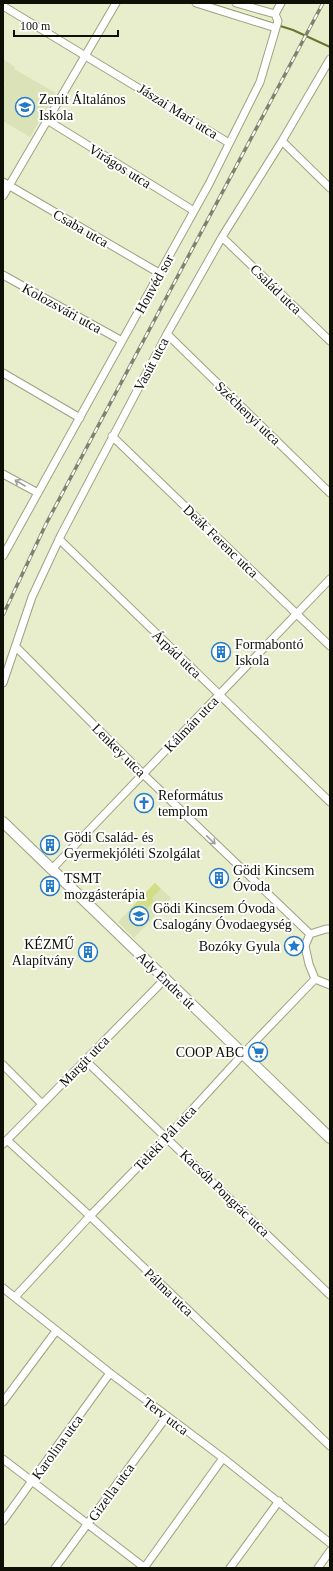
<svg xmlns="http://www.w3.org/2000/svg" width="333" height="1571" font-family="Georgia,serif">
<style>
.built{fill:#dbe2b8}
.green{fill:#d2de85}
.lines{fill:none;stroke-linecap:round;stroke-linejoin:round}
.stream{stroke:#6c7431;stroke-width:2}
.street-casing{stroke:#9da281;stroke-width:9}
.secondary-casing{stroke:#9da281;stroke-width:12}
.street{stroke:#fff;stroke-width:7}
.secondary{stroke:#fff;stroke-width:10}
.rail-casing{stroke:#7f836c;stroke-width:3.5}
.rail{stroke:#fff;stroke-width:2;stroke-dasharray:6;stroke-linecap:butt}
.oneway{stroke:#9f9f9b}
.labels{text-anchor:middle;stroke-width:4;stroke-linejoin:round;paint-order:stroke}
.poi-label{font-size:14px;fill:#0e1005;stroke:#fff;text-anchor:start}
.street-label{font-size:14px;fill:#0e1005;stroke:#fff}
</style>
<rect width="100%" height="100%" fill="#e8eecb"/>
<path class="built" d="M3,59L15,67L14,69L56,93L30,137L3,121V87L5,84L3,82Z
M155,883L171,898L134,938L118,922Z"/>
<path class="green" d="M155,883L161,889L152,898L154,901L147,908L143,904L134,913L130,909Z"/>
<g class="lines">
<path class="stream" d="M211,4L293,30L330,47"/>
<g class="street-casing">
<path id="street" d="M196,3L276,28
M236,3L275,14
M3,6L229,143
M47,120L194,211
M282,141L330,188
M3,182L159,273
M3,196L116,3
M222,237L330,341
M3,275L122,341
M167,334L330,493
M3,373L80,418
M112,436L330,646
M3,474L38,493
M59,539L330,802
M3,556L209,184L260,82L278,21L275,14L281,3
M16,647L143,774L310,934
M3,683L32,597L61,535L167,334L222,237L282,141L330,59
M52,869L330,579
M330,929H326L310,934L305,946L309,964L315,979L330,985
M85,1060L330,1295
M3,1065L42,1104
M7,1140L90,1216L330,1446
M3,1144L165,979
M3,1288L110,1373L223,1458L330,1543
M15,1297L90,1216L167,1137L243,1054L315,979
M3,1402L56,1331
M3,1459L145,1568
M3,1521L110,1373
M55,1568L167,1416
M144,1568L223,1458
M230,1568L279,1501
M318,1568L330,1551"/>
</g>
<g class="secondary-casing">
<path id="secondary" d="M3,822L330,1138"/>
</g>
<use href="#street" class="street"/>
<use href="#secondary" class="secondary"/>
<g class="rail-casing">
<path id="rail" d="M3,615L46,524L323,3"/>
</g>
<use href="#rail" class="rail"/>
</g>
<defs><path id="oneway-shaft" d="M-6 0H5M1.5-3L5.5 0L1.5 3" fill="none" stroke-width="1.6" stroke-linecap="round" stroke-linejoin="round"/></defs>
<g class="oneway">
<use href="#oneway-shaft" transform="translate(20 483) rotate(-150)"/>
<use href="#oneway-shaft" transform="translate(211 840) rotate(44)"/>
</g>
<defs>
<g id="school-ring" transform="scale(1)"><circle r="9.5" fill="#fff" stroke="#237ac8" stroke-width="1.5"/><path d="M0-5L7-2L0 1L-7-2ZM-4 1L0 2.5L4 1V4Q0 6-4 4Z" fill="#237ac8"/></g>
<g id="building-ring" transform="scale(1)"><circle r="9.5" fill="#fff" stroke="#237ac8" stroke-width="1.5"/><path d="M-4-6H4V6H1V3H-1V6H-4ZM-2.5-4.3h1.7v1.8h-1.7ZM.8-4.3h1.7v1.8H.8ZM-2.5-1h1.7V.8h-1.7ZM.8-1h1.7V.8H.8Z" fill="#237ac8"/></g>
<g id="church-ring" transform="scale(1)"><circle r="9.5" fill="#fff" stroke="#237ac8" stroke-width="1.5"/><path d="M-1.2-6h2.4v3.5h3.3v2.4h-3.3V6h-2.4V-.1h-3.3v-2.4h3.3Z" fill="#237ac8"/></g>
<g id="sight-ring" transform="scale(1)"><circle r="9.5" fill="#fff" stroke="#237ac8" stroke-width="1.5"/><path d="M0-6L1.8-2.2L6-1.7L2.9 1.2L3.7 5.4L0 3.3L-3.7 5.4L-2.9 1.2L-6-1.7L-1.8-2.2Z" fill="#237ac8"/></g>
<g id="supermarket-ring" transform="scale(1)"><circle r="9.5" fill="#fff" stroke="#237ac8" stroke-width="1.5"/><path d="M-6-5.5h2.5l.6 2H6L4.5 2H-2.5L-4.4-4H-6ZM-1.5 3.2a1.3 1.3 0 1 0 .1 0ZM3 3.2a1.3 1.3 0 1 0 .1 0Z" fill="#237ac8"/></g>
</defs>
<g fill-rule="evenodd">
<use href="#school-ring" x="25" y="107"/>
<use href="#building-ring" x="221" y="652"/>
<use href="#church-ring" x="144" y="803"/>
<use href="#building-ring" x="50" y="845"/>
<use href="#building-ring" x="219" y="878"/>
<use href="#building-ring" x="50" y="886"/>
<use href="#school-ring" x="139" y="916"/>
<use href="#sight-ring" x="294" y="946"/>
<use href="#building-ring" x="88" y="952"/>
<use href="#supermarket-ring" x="258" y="1052"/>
</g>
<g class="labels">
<g class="poi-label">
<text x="39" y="104">Zenit Általános<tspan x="39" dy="16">Iskola</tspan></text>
<text x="235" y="649">Formabontó<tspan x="235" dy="16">Iskola</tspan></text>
<text x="158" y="800">Református<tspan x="158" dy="16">templom</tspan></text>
<text x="64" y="842">Gödi Család- és<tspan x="64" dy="16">Gyermekjóléti Szolgálat</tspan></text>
<text x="233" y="875">Gödi Kincsem<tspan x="233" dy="16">Óvoda</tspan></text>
<text x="64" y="883">TSMT<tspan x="64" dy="16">mozgásterápia</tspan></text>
<text x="153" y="913">Gödi Kincsem Óvoda<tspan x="153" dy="16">Csalogány Óvodaegység</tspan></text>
<text x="74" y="949" text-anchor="end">KÉZMŰ<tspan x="74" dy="16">Alapítvány</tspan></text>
<text x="280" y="951" text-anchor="end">Bozóky Gyula</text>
<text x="244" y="1057" text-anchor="end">COOP ABC</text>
</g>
<g class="street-label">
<text transform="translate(178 111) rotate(32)" y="5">Jászai Mari utca</text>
<text transform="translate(120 166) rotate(32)" y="5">Virágos utca</text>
<text transform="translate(81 228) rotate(30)" y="5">Csaba utca</text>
<text transform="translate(154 284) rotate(-61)" y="5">Honvéd sor</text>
<text transform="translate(276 289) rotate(44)" y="5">Család utca</text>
<text transform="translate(62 308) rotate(29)" y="5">Kolozsvári utca</text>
<text transform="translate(151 364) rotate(-62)" y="5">Vasút utca</text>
<text transform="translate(248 413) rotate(44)" y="5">Széchenyi utca</text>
<text transform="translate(221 541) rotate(44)" y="5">Deák Ferenc utca</text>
<text transform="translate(177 654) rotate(44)" y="5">Árpád utca</text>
<text transform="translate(191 724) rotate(-46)" y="5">Kálmán utca</text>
<text transform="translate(119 750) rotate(45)" y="5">Lenkey utca</text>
<text transform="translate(166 980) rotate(44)" y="5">Ady Endre út</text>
<text transform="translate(84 1061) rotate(-46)" y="5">Margit utca</text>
<text transform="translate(165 1138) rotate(-47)" y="5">Teleki Pál utca</text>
<text transform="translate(225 1193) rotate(44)" y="5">Kacsóh Pongrác utca</text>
<text transform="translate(169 1292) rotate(44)" y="5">Pálma utca</text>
<text transform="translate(166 1416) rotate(37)" y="5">Terv utca</text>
<text transform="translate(57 1447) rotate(-54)" y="5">Karolina utca</text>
<text transform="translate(111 1492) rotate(-54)" y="5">Gizella utca</text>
</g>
</g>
<rect width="333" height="1571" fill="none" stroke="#0e1005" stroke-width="8"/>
<path d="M14 30v6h104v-6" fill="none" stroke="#0e1005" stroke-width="2"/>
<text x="20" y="30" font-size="12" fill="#0e1005" stroke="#ffffff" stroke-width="3" paint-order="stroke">100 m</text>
</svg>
